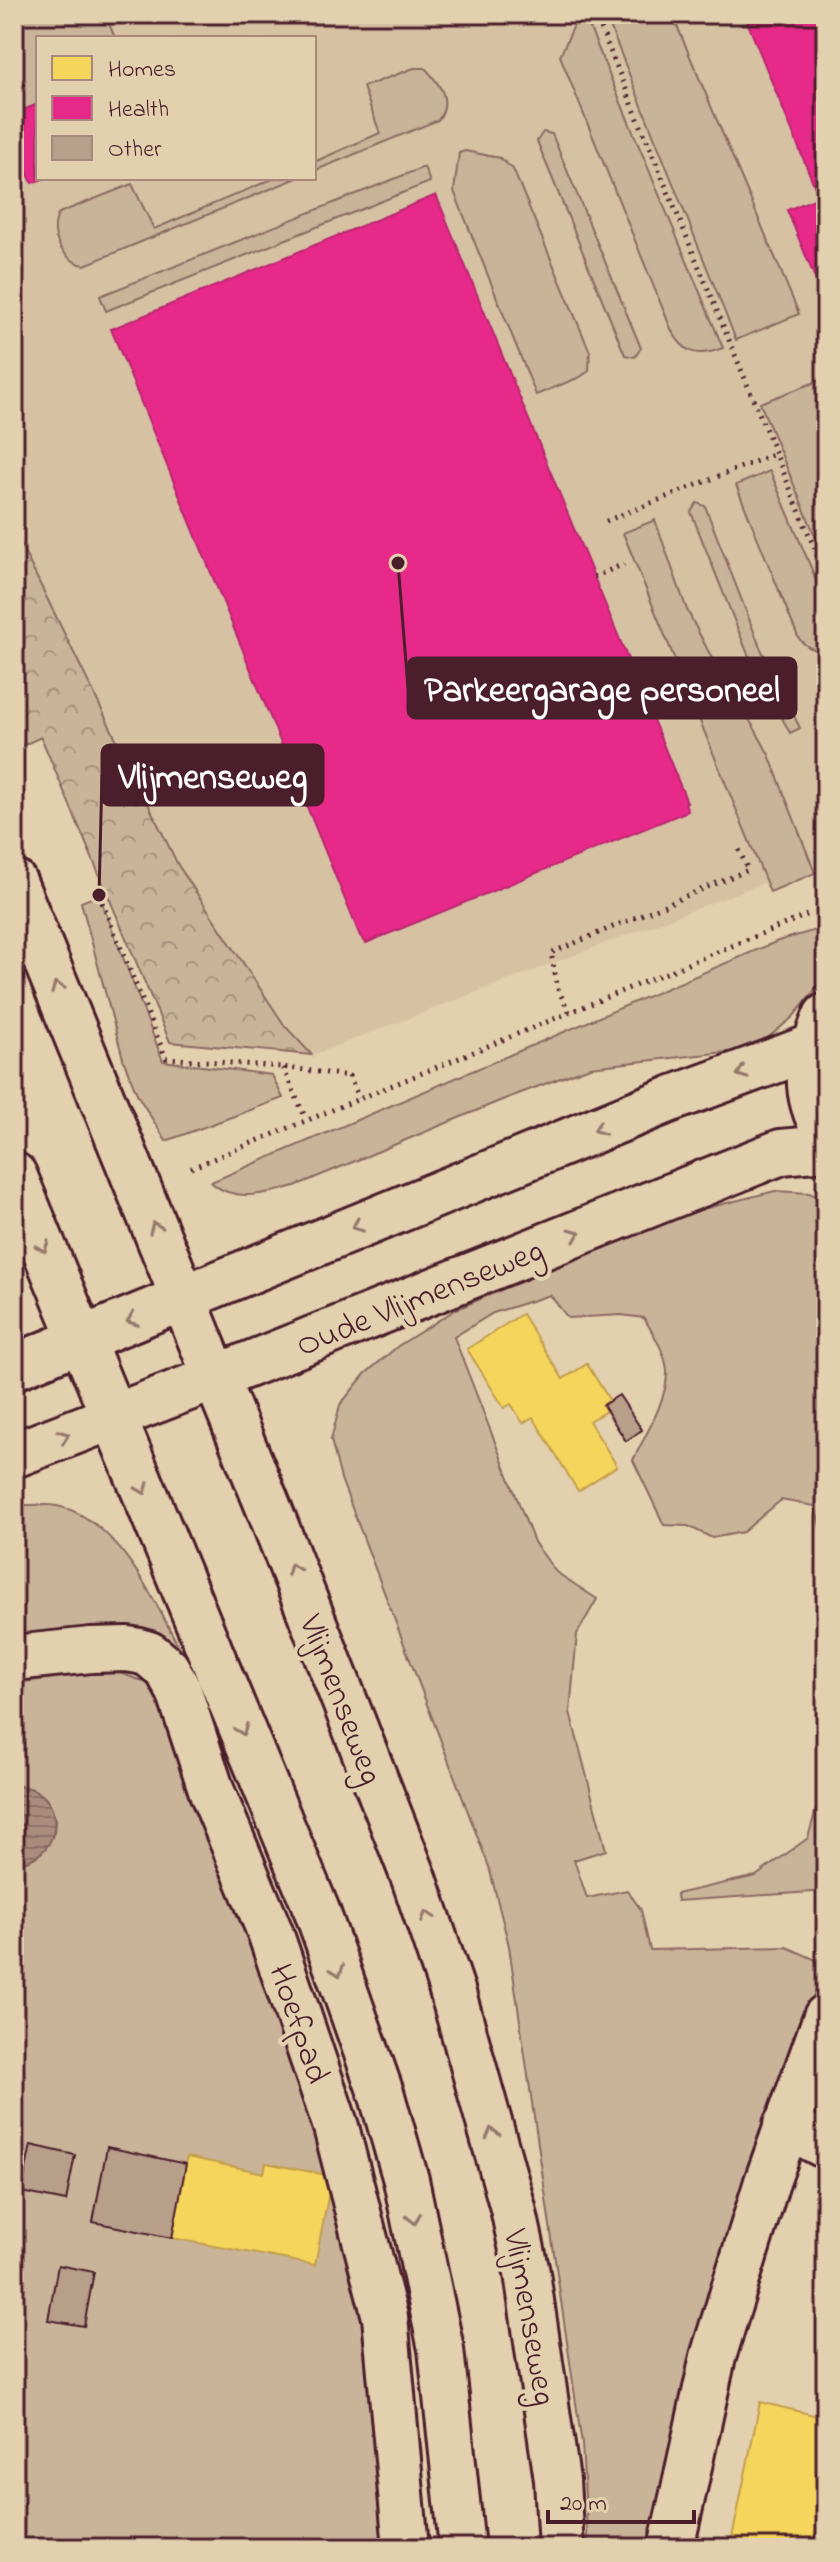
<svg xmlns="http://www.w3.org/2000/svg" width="840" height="2562" font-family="'Indie Flower',sans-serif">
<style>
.built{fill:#d6c1a3;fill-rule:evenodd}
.green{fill:#cab499;stroke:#8a6a62;stroke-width:2}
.forest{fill:url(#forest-crowns);stroke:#8a6a62;stroke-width:2}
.water{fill:url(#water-rules);stroke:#83605c;stroke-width:2}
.homes{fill:#f6d55c;stroke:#c29e4d;stroke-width:2}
.health{fill:#e7298a;stroke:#b8266e;stroke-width:2}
.building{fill:#b89f8a;stroke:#4a1f2b;stroke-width:2}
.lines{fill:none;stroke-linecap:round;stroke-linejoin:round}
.minor-casing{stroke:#4a1f2b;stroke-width:50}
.major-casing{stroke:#4a1f2b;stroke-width:50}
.path{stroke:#4a1f2b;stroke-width:5;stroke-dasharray:2 6;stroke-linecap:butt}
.minor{stroke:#e3d0ae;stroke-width:44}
.major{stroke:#e3d0ae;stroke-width:44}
.oneway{stroke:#96786c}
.labels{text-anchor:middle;stroke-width:8;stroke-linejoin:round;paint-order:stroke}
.street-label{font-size:34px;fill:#4a1f2b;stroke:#e3d0ae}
.leader{fill:none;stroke:#4a1f2b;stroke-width:3}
.callout-dot{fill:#4a1f2b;stroke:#e3d0ae;stroke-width:3}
.callout{fill:#4a1f2b;stroke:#4a1f2b;stroke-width:3}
.callout-label{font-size:36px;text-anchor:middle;font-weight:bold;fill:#fff}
</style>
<defs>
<pattern id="forest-crowns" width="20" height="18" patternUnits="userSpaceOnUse" patternTransform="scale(2)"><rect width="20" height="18" fill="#cab499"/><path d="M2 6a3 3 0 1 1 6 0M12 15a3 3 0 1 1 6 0" fill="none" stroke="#a6927d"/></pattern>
<pattern id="water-rules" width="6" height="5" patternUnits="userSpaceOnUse" patternTransform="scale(2)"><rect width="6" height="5" fill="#a98c7c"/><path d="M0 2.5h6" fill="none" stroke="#8c7266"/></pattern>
</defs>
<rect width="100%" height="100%" fill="#e3d0ae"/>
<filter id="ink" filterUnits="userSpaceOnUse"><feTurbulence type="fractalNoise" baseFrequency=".0125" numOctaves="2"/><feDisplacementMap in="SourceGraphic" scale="16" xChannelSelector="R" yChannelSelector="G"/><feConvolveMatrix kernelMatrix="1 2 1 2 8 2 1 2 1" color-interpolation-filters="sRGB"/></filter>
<g filter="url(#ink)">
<path class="built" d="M14,14H826V859L312,1055L285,1026L178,865L14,531ZM38,38H314V178H38Z"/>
<path class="green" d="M14,14H105L115,38H38V104L14,114Z
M579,14H584L723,348C697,358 684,354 671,329L560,56Z
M605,14H672L799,314L736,340Z
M414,68H425C439,83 453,100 438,120L314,171V162L380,133L363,87Z
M543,132L552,134L641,348L635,357L625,355L537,141Z
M465,151L500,158L513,169L590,352L589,371L580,377L536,395L454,191L459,153Z
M424,167L430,182L106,311L100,296Z
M275,178H297L85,265C63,262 47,233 59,213L132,184L154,229Z
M826,378V562L760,403Z
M770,471L826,603V651C815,652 804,646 798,637L736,485Z
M697,503L705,506L760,647L800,728L790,733L747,652L691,512Z
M655,520L687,610L717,668L755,729L769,755L815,873L770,892L623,533Z
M99,895L163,1061L272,1075L283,1098L166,1141L138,1096L124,1062L81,902Z
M826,927V971L812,994L793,1017L770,1036L757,1045L735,1051L590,1067L502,1100L295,1186C268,1194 233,1203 211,1182L778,941Z
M775,1191L809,1193L826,1199V1551L815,1506L781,1500L743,1532L712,1538L688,1526L664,1525L633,1460C645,1436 668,1399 667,1371C666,1353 653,1334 644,1318L621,1315L568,1318L550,1295L493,1313L454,1337L534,1542L556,1572L597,1599L577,1634L570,1712L606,1850L574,1860L587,1898L627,1890L641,1910L650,1950L787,1947L825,1964L727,2258L654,2548H588L582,2444L509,1946L489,1867L341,1479L331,1440L340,1405L365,1374L398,1346L455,1310L625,1236L699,1210Z
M20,1505C32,1505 46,1504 57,1506C117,1518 154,1600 180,1649L126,1633L14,1645V1507Z
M114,1671L162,1688L316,2112L368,2309L384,2548H14V1863H20L54,1833L55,1818L47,1799L20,1786H14V1683Z
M826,1785V1891L677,1901L676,1894L756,1876L808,1838L822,1788Z"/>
<path class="forest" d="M14,531L178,865L285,1026L312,1055L170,1042L41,737L17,748L14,742Z"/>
<path class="water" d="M14,1786C67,1784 69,1860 14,1863Z"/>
<path class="homes" d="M522,1314L563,1379L587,1364L610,1401L603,1405L606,1411L589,1421L617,1466L578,1491L533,1417L523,1423L511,1404L504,1408L467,1349Z
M187,2157L264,2173L266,2163L332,2176L315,2265L172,2238Z
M760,2402L826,2418V2481L812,2548H730Z"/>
<path class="health" d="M744,14H826V280L817,283L787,210L819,197Z
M38,104V178H45L32,183L14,140V114Z
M436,195L687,802L685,803L688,811L366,943L360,936L111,329Z"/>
<path class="building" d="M619,1395L642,1430L626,1441L603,1405Z
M31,2145L75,2155L66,2201L21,2192Z
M107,2147L186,2164L172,2238L93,2222Z
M58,2265L94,2272L84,2326L48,2320Z"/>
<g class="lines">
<g class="minor-casing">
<path id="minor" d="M826,1016C808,1058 801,1091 826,1133
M14,1367L671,1099L812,1047
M14,1455L217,1377L781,1152L826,1148
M14,1658L91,1650L127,1649L139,1651L149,1654L167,1669L179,1691L212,1792L270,1932L336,2127L385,2317L406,2548
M786,2125L826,2146
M671,2548L713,2357L767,2182L826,2017"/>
</g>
<g class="major-casing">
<path id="major" d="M14,882L270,1511L414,1878L452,1990L513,2208L527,2273L557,2480L561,2548
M14,1175L317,1911L382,2096L406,2180L441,2349L462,2548"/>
</g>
<path class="path" d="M595,14L826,576
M606,521L777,453
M594,577L624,564
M99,895L166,1058L282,1067L349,1076L359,1098
M569,1012L558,989L551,953L748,870L737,845
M283,1068L306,1119
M191,1168L807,915"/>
<use href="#minor" class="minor"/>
<use href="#major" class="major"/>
</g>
<defs><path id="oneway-chevron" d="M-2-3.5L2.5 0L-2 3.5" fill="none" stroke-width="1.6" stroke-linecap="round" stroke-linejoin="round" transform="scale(2)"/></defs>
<g class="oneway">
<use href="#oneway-chevron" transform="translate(57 987) rotate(-112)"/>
<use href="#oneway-chevron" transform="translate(742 1073) rotate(160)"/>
<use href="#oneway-chevron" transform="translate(599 1129) rotate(158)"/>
<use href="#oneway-chevron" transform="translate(357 1226) rotate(158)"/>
<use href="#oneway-chevron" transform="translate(155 1227) rotate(-112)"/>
<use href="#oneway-chevron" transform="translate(575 1234) rotate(-22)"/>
<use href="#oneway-chevron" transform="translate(43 1247) rotate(68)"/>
<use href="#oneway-chevron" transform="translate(132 1320) rotate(159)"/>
<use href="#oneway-chevron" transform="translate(64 1436) rotate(-21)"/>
<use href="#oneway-chevron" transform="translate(143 1489) rotate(68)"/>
<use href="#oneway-chevron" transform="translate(293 1569) rotate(-111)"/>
<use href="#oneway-chevron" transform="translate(242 1730) rotate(68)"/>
<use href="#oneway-chevron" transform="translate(427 1916) rotate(-109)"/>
<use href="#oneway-chevron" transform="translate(338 1971) rotate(70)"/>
<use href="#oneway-chevron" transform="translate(492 2133) rotate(-106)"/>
<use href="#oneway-chevron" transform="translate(414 2219) rotate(78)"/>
</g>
</g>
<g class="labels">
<g class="street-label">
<text transform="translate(419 1296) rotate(-22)" y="12">Oude Vlijmenseweg</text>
<text transform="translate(343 1699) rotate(69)" y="12">Vlijmenseweg</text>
<text transform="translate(301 2023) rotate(71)" y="12">Hoefpad</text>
<text transform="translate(532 2317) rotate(80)" y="12">Vlijmenseweg</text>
</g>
</g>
<path class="leader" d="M398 563L408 688M99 895L102 775"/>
<g class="callout-dot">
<circle cx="398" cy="563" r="8"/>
<circle cx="99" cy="895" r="8"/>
</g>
<g class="callout">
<rect x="408" y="658" width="388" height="60" rx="8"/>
<rect x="102" y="745" width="221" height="60" rx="8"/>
</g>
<g class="callout-label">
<text x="602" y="701">Parkeergarage personeel</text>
<text x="213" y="788">Vlijmenseweg</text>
</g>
<rect width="840" height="2562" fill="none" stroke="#e3d0ae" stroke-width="48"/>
<rect x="24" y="24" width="792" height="2514" fill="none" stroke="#4a1f2b" stroke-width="3" filter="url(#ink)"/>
<rect x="36" y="36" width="280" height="144" fill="#e3d0ae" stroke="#a6897a" stroke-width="2"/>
<rect x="52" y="56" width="40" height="24" fill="#f6d55c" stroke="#a6897a" stroke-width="2"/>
<text x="108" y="76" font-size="24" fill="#4a1f2b">Homes</text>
<rect x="52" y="96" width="40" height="24" fill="#e7298a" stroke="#a6897a" stroke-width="2"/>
<text x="108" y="116" font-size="24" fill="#4a1f2b">Health</text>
<rect x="52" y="136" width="40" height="24" fill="#b89f8a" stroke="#a6897a" stroke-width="2"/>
<text x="108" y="156" font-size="24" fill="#4a1f2b">Other</text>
<path d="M548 2510v12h146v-12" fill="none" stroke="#4a1f2b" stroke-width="4"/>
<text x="560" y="2510" font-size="24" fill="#4a1f2b" stroke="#e3d0ae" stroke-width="6" paint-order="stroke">20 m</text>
</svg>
